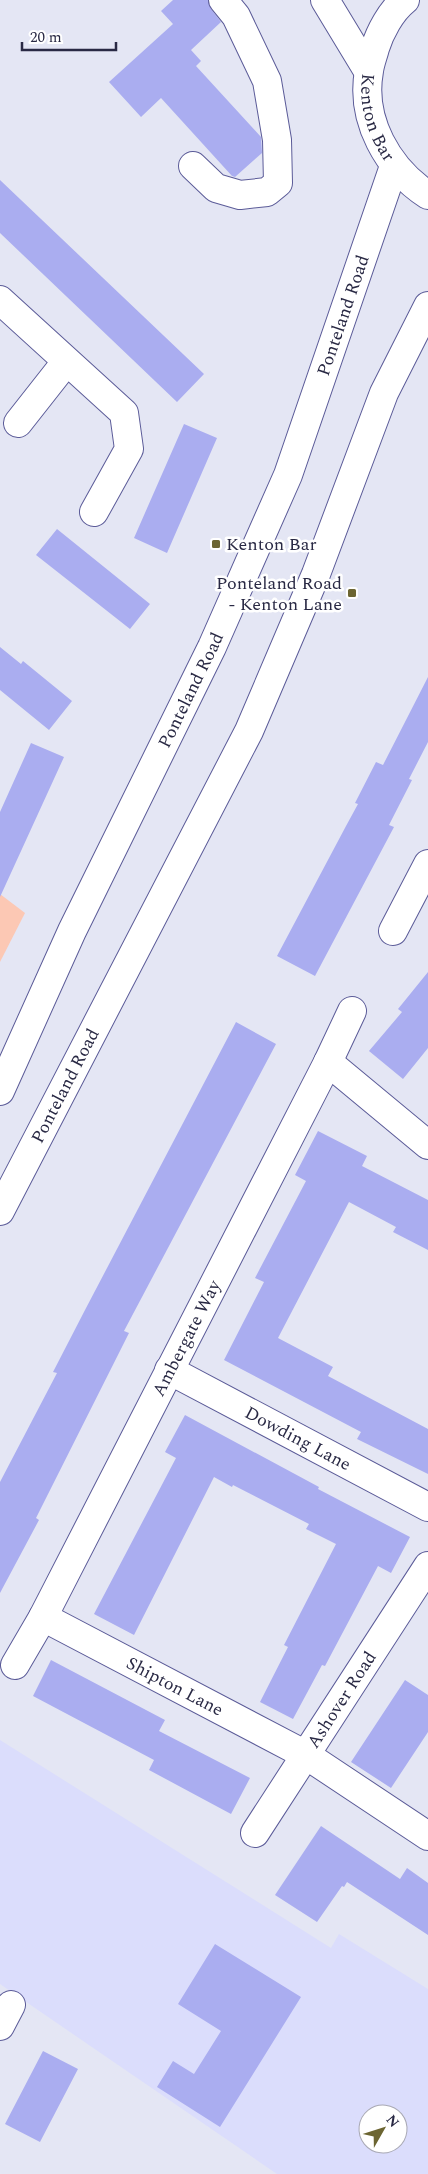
<svg xmlns="http://www.w3.org/2000/svg" width="428" height="2174" font-family="Spectral,serif">
<style>
.built{fill:#dbddfc;fill-rule:evenodd}
.green{fill:#fcc8b4}
.building{fill:#aaadf0}
.lines{fill:none;stroke-linecap:round;stroke-linejoin:round}
.street-casing{stroke:#5b5b98;stroke-width:30}
.secondary-casing{stroke:#5b5b98;stroke-width:30}
.highway-casing{stroke:#5b5b98;stroke-width:30}
.street{stroke:#fff;stroke-width:28}
.secondary{stroke:#fff;stroke-width:28}
.highway{stroke:#fff;stroke-width:28}
.poi-dot{fill:#6c6532;stroke:#fff;stroke-width:2}
.labels{text-anchor:middle;stroke-width:5;stroke-linejoin:round;paint-order:stroke}
.street-label{font-size:18px;fill:#292944;stroke:#fff}
.poi-label{font-size:18px;fill:#292944;stroke:#fff;text-anchor:start}
</style>
<rect width="100%" height="100%" fill="#e4e6f4"/>
<path class="built" d="M0,1740L331,1948L339,1934L428,1989V2174H277L0,1984ZM368,2114H398V2144H368Z"/>
<path class="green" d="M0,894L25,913L0,962Z"/>
<path class="building" d="M173,0H208L211,9L221,22L191,50L201,61L196,66L261,137L262,153L235,177L232,176L161,98L141,117L109,82L173,24L161,11Z
M0,180L204,374L177,402L0,233Z
M184,424L217,438L167,553L134,538Z
M57,529L150,604L130,629L36,555Z
M0,647L21,664L23,661L72,701L49,730L0,690Z
M428,677V742L409,779L412,780L389,825L394,827L315,976L277,956L346,826L358,804L355,803L376,762L383,765Z
M31,743L64,757L0,897V812Z
M428,972V1048L403,1079L369,1051L402,1012L398,1009Z
M236,1022L276,1044L124,1331L129,1333L36,1518L39,1520L0,1593V1482L57,1373L53,1372L85,1310Z
M318,1131L367,1156L362,1166L428,1200V1250L393,1232L396,1227L349,1202L278,1338L333,1367L328,1376L428,1429V1474L357,1439L361,1432L224,1360L264,1282L255,1278L306,1181L295,1175Z
M185,1415L319,1487L318,1489L410,1537L391,1573L378,1566L325,1666L322,1665L293,1719L260,1702L288,1647L284,1645L336,1544L306,1529L309,1524L233,1485L232,1487L214,1477L134,1635L94,1614L176,1458L165,1452Z
M51,1660L165,1720L159,1731L250,1778L231,1814L149,1770L154,1760L33,1696Z
M405,1680L428,1695V1732L391,1788L351,1762Z
M321,1826L400,1879L407,1868L428,1883V1935L347,1882L344,1887L342,1886L317,1922L275,1895Z
M215,1944L301,1997L220,2127L157,2087L173,2061L194,2074L221,2031L178,2004Z
M43,2051L78,2069L40,2142L5,2124Z"/>
<g class="lines">
<g class="street-casing">
<g id="street">
<path d="M193,166L216,188L240,195L267,192L278,183L277,140L267,81L236,16L223,0"/>
<path d="M0,300L124,413L129,449L94,512"/>
<path d="M18,423L66,362"/>
<path d="M393,931L428,864"/>
<path d="M328,1062L428,1145"/>
<path id="s1" d="M169,1370L428,1507"/>
<path id="s2" d="M43,1617L306,1755L428,1836"/>
<path id="s3" d="M15,1665L43,1617L328,1062L352,1011"/>
<path id="s4" d="M255,1833L428,1566"/>
<path d="M0,2026L11,2005"/>
</g>
</g>
<g class="secondary-casing">
<path id="secondary" d="M325,0L368,71"/>
</g>
<g class="highway-casing">
<g id="highway">
<path id="s5" d="M405,0C391,11 380,32 375,48C373,56 370,63 369,71C360,120 388,169 428,195"/>
<path id="s6" d="M0,1091L72,931L212,647L288,475L394,166"/>
<path id="s7" d="M0,1211L249,731L316,574L384,393L428,306"/>
</g>
</g>
<use href="#street" class="street"/>
<use href="#secondary" class="secondary"/>
<use href="#highway" class="highway"/>
</g>
<g class="poi-dot">
<rect x="211" y="539" width="10" height="10" rx="2.5"/>
<rect x="347" y="588" width="10" height="10" rx="2.5"/>
</g>
<g class="labels">
<g class="street-label">
<text dy="6" stroke="none"><textPath href="#s5" startOffset="129">Kenton Bar</textPath></text>
<text dy="6" stroke="none"><textPath href="#s6" startOffset="849">Ponteland Road</textPath></text>
<text dy="6" stroke="none"><textPath href="#s6" startOffset="444">Ponteland Road</textPath></text>
<text dy="6" stroke="none"><textPath href="#s7" startOffset="141">Ponteland Road</textPath></text>
<text dy="6" stroke="none"><textPath href="#s3" startOffset="369">Ambergate Way</textPath></text>
<text dy="6" stroke="none"><textPath href="#s1" startOffset="146">Dowding Lane</textPath></text>
<text dy="6" stroke="none"><textPath href="#s2" startOffset="149">Shipton Lane</textPath></text>
<text dy="6" stroke="none"><textPath href="#s4" startOffset="159">Ashover Road</textPath></text>
</g>
<g class="poi-label">
<text x="226" y="550">Kenton Bar</text>
<text x="342" y="589" text-anchor="end">Ponteland Road<tspan x="342" dy="21">- Kenton Lane</tspan></text>
</g>
</g>
<g transform="translate(383 2129) rotate(51)"><circle r="24" fill="#ffffff" stroke="#a9a9b4"/>
<path d="M0-4L9 19L0 12L-9 19Z" fill="#6c6532"/>
<text y="-8" font-size="14" font-weight="bold" text-anchor="middle" fill="#292944">N</text>
</g>
<path d="M22 42v8h94v-8" fill="none" stroke="#292944" stroke-width="2.5"/>
<text x="30" y="42" font-size="15" fill="#292944" stroke="#ffffff" stroke-width="4" paint-order="stroke">20 m</text>
</svg>
